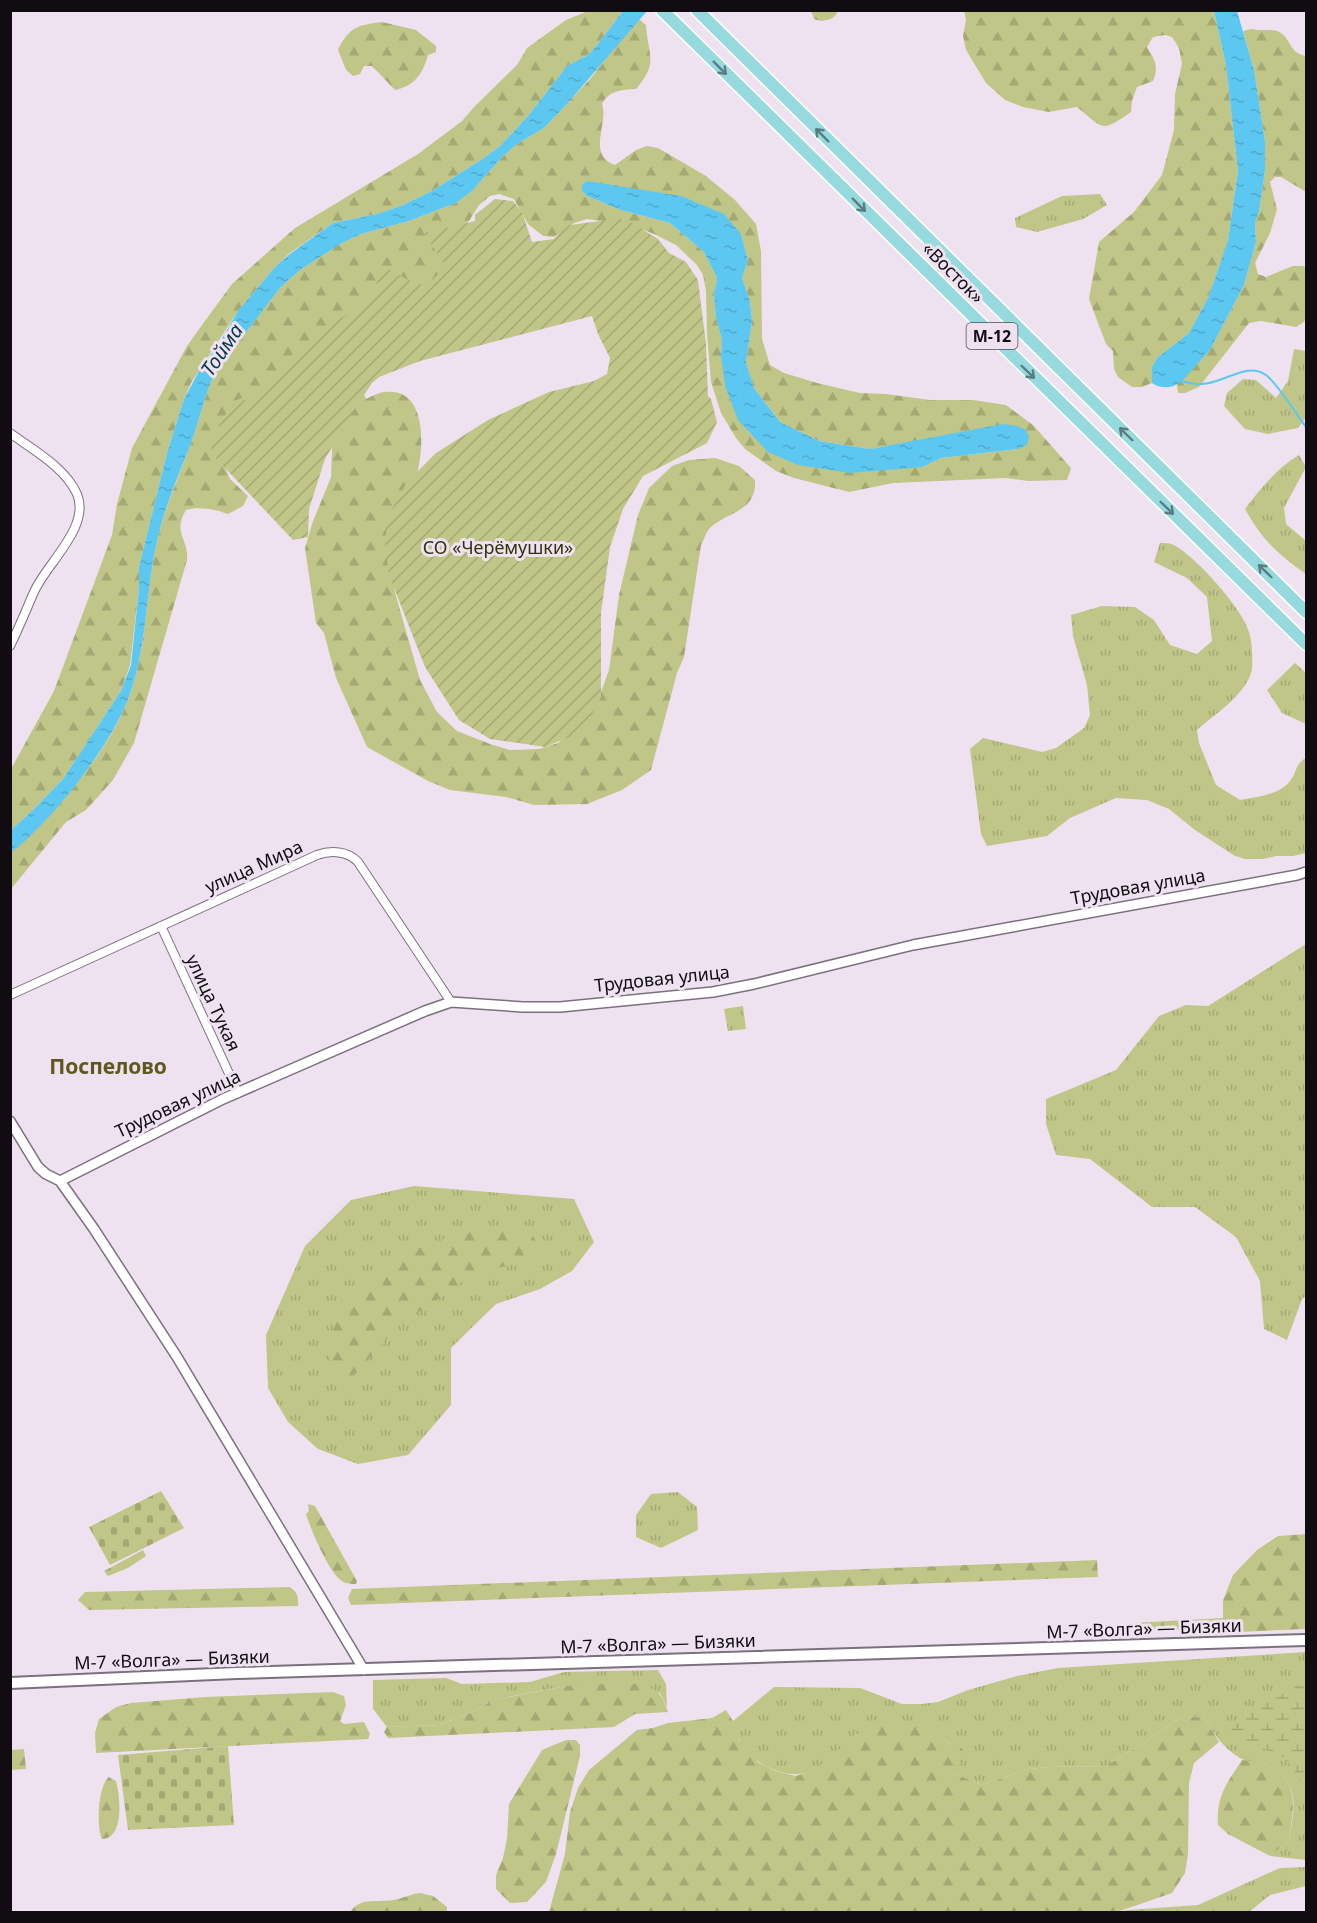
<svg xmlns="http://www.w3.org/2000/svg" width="1317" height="1923" font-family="'Noto Sans',sans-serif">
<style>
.grass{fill:url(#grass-tufts)}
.forest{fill:url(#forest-firs);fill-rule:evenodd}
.wetland{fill:url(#wetland-marsh)}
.cemetery{fill:url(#cemetery-stones)}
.garden{fill:url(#garden-furrows)}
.water{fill:url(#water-ripples)}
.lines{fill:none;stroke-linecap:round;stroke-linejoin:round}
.stream{stroke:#5cc7f0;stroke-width:2}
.minor-casing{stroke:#7b707d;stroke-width:10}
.tertiary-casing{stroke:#7b707d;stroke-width:12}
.secondary-casing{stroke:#7b707d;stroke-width:14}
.primary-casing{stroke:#fff;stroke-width:15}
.minor{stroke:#fff;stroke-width:8}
.tertiary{stroke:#fff;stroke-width:9}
.secondary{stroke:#fff;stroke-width:10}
.primary{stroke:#96dadd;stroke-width:12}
.oneway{stroke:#5a7d81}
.labels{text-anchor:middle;stroke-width:6;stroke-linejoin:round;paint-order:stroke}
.shield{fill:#eee2f1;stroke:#534c54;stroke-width:1.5}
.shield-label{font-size:16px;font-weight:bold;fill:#100c11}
.street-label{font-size:18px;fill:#100c11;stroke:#eee2f1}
.park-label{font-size:18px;fill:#31330c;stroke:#eee2f1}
.water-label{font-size:20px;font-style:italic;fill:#043748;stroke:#eee2f1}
.quarter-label{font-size:21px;font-weight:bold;fill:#5e581c;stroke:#eee2f1}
</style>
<defs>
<pattern id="grass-tufts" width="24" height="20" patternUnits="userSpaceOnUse" patternTransform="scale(1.5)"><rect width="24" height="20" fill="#c0c687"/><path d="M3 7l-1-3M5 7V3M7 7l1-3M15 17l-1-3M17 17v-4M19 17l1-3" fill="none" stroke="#a4a974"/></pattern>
<pattern id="forest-firs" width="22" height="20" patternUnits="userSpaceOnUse" patternTransform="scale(1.5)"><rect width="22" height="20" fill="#c0c687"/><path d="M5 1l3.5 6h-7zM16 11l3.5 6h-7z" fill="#a4a974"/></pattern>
<pattern id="wetland-marsh" width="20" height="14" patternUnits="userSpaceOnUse" patternTransform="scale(1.5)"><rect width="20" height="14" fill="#c0c687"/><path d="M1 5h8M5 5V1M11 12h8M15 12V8" fill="none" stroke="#a4a974"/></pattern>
<pattern id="cemetery-stones" width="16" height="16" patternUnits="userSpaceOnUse" patternTransform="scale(1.5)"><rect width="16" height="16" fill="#c0c687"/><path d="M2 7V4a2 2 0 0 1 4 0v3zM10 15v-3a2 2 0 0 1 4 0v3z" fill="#a4a974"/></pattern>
<pattern id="garden-furrows" width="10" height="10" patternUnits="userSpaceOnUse" patternTransform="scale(1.5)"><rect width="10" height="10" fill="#c0c687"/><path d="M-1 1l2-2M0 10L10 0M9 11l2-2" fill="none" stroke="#a4a974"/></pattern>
<pattern id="water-ripples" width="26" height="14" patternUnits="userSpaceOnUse" patternTransform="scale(1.5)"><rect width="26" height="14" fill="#5cc7f0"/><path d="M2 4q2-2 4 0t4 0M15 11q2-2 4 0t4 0" fill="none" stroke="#4faacd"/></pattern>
</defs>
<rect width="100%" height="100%" fill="#eee2f1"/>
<path class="grass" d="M1100,194L1107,205L1083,219L1037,232L1016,227L1015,218L1062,196Z
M1294,349L1306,351V417L1298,428L1268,434L1245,429L1224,406L1227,393L1243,379L1256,380L1276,398L1288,381Z
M1299,455L1306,467L1284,508L1286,524L1306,541V574C1278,554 1262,540 1245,509C1260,489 1277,468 1299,455Z
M1160,543C1165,543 1170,543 1174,545C1195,556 1243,609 1249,632C1252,641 1253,659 1252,669C1248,693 1214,715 1197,730L1199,743L1216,785L1240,800C1255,797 1280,795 1290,781C1298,771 1294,765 1306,758V853L1293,856H1276L1263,859H1245L1235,856L1195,830L1169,809L1147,800L1116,798L1070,818L1047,836L987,846L981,834L970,749L983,738L1042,752L1056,748L1084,728L1090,715L1087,685L1073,636L1071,615L1102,606L1135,607L1154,620L1170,645L1197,654L1212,641L1207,597L1187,578L1154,562Z
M1295,663L1306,673V724L1282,713L1267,690Z
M1306,944V1296L1302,1299L1287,1340L1264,1329L1260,1281L1236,1237L1195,1207H1152L1090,1159L1056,1155L1046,1124V1099L1116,1070L1159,1016L1186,1005L1208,1006Z
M743,1006L746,1029L728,1031L724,1009Z
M414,1186L574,1199L594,1242L572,1271L540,1289L496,1304L451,1348V1405L408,1455L358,1464L318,1449L288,1422L268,1388L266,1335L305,1246L351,1200Z
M678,1492L697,1507L698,1530L661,1548L636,1537V1515L651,1494Z
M1306,1652V1860L1270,1856L1289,1841C1294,1809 1302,1783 1267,1765C1259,1761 1248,1763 1240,1758C1223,1748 1214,1734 1204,1717L1185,1716L1170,1724L1145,1742L1106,1766L1048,1767L1029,1769L982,1785L955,1774L950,1744L943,1738L857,1734C844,1746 829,1762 814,1770C788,1783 751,1764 739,1739C736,1734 735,1727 733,1721L774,1687L860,1688L902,1704H921L938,1702L968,1690L1017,1676L1058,1668Z
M658,1670L666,1684L667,1707L660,1693L566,1686L493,1700L473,1712L439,1725L387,1727L373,1709V1680L446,1678L462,1684L530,1682L564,1672Z
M1306,1867V1886L1270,1895L1249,1912H1117L1128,1910L1198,1905L1280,1868Z"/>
<path class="forest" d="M588,11H623L598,44L588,55L567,66L528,116L500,146L484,158L432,191L403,205L377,214L333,223L291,252L275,267L238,311L191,383L184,399L167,453L139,567V588L130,665L121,691L63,779L33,810L11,830V769L54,691L112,535L117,504L132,448L187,346L210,314L232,284L295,228L418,154L462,121L474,107L517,65L527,48L566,20Z
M811,11V10L838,11C835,20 823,23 814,19Z
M964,11H1214L1226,65L1238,171L1228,240L1209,296L1189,333L1157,358L1152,367V383L1142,387H1132L1118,377L1114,369L1113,351L1106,344L1089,299L1099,242L1134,212L1162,175L1174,130L1175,94L1182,64L1179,48L1172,37L1165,35L1153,37L1147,47C1155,60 1159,67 1153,81L1137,87L1132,101L1131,112C1100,134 1103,128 1077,107L1049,112L1023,107L1005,100L986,83L966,50L963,36L966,20Z
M640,20L646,25C648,56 659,62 636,89C622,90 609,90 602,104C609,124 586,155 615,165L636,150L647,146L658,148L706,176L735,200L756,224L761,251L762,339L770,365L784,373L817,383L860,393L886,394L930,400H973L1006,405L1033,425L1071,468L1067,480L1028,481L1006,478L893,483L849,492L794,478L776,471L745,449L736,438L721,413L711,382L707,334L706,291L703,275L697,265L676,245L654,234L630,225L587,219L574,223L554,237L543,236L528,224L514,199L499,194L490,196L479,205L469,221L453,231L448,272L361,387L366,399C372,396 378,393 384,392C430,386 424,454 415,481L394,589L420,680L437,712L457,731L490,744L510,750L539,749L558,743L575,729L601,692L609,670L619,595L638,515L649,488L672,466L689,460L715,458L739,466L755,480C757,512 728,511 710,528C706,532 704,540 701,545L684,657L677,673L651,770L622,790L587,804L534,805L506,797L450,790L428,781L367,747L336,678L324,633L316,623L305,548L312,524L331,477L332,449L325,437L224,465L230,479L248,496L243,506L228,514C216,509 198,506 186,510C172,533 189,538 187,560L134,743L113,780L86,810L66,822L11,889V853C54,815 105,756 127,702C147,652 145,597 156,546C163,511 178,479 190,446C199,422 204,396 215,373L280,288L300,270L342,243L361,234L409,221L456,203L472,191L502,157L517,144L544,128L568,103L590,79L635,22ZM582,191L741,234L748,260L742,278L750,301L752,321L746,362L754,388L780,422L819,441L870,449L934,438L1018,449L941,458L923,467L768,452L721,355L722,340L716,318L714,296L717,278L704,252L670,223L621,210L587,196Z
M382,22L416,30L436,46V52L428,55C423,73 415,86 395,90L372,66H364L360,74L353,76L346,70L338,50C349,27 358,25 382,22Z
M1251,29C1260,31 1268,29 1277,31C1291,36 1288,53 1306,56V192L1281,177H1275L1270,182L1277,209L1270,233L1255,263L1258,274L1266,277L1293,266H1304L1306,270V317L1304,322L1296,327L1261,321L1249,323L1199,387L1185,393H1178L1177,385L1210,350L1244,285L1256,242L1255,223L1259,212L1265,170V141L1254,70L1243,31Z
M482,1226L531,1233L548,1259L478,1271L397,1327L350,1380L331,1369L330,1345L338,1303L387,1262L429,1244Z
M308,1504L315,1506L357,1581L356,1584C350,1584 346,1584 342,1581C329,1573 311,1530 306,1514L309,1511Z
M1306,1534V1629L1216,1633L1192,1629L1143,1631L1130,1626L1132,1623L1223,1618V1600L1233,1575L1257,1550L1278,1536Z
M143,1550L146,1556L128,1568L108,1576L104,1571Z
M1097,1560L1098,1577L351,1605L348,1598L352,1589Z
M290,1587C297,1592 299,1597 298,1606L89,1610L78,1600L85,1592Z
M629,1683C653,1687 660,1687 668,1712L635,1714L614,1727L388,1738L384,1732L387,1727L439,1725L473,1712L493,1700L530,1693L566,1686Z
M333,1692L344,1696L346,1705L340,1721L344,1724L364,1722L370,1734L368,1739L96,1753L95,1733L99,1719L116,1707L131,1703L205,1697Z
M726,1710L733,1721L739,1740L758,1762L775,1771L796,1776L814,1770L857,1734L878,1723L930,1726L941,1731L943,1738L950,1744L958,1742L964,1752L955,1774L982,1785L1029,1769L1048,1767L1106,1766L1145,1742L1170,1724L1185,1716L1204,1717L1219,1742L1194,1763L1189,1783L1188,1854L1185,1873L1172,1893L1117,1912H549L565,1854L570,1812L578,1788L589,1770L637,1730L653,1728L668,1723L712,1718Z
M566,1740H576L580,1745V1756L556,1854L546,1882L527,1902L510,1903L496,1889V1875L503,1858L507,1839L509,1804L542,1750Z
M24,1749L26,1769L11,1770V1750Z
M1242,1760C1249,1761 1259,1761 1265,1764C1302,1780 1293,1810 1289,1841L1270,1856L1228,1834L1218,1825C1216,1796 1227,1783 1242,1760Z
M109,1777L116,1781C120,1796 125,1838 102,1839C96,1827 98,1785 109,1777Z
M420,1893L433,1896L447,1907V1912H350C361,1896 376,1903 393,1900C402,1899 410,1894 420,1893Z"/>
<path class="wetland" d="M1306,1679V1787C1298,1779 1296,1771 1289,1763C1281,1753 1240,1739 1227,1734L1252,1707L1270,1695L1286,1694Z"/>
<path class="cemetery" d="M161,1491L184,1528L110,1565L89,1527Z
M228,1746L234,1825L128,1830L118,1755Z"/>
<path class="garden" d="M495,199L513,201L522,212L532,242L554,239L563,229L570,225L615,219H625L658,239L669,253L686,262L698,280L706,344L708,396L711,399L717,422L707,443L643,476L623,509L610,547L601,613V697L589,720L574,735L545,747L490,739L459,720L425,667L389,575L385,543L388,516L407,482L436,453L488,420L549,392L594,381L607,374L610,358L598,334L592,316L420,361L379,377L372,383L347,421L325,459L309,509L308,537L293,540L210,452L220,424L233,402L242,398L247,402L251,401C285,353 327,326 376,296L378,289L374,274L384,267L418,285C431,283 438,277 444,264L424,233L475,221V215Z"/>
<path class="water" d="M623,11H647L568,103L544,128L517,144L502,157L472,191L456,203L409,221L361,234L342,243L300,270L280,288L215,373C204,396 199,422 190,446C177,479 163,511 156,546C145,597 147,652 127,702C106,752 53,819 11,853V830L33,810L63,779L121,691L131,665L139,588V567L167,453L184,399L199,371L220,342L238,311L275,267L291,253L333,223L377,214L403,205L432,191L484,158L500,146L528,116L567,66L588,55L598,44Z
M1214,11H1237L1254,70L1265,141V170L1259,212L1255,223L1256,242L1244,285L1210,350L1182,381C1173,388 1162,390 1152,383V367L1157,358L1189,333L1209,296L1228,240L1238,171L1226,65Z
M587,181L681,196L724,214L741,234L748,260L742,278L750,301L752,321L746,362L754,388L780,422L819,441L870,449L1003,424L1017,426L1026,430L1029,437L1027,445L1018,449L941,458L923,467L850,473L798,465L768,452L738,420L725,386L721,355L722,340L716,318L714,296L717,278L704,252L670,223L621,210L587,196L582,191V185Z"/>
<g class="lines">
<path class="stream" d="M1182,381C1216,395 1242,358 1266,375C1277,383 1297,415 1306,427"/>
<g class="minor-casing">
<path id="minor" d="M10,433C33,450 65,467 77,494C91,527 46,564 34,592C26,610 19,628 10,646
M161,926L238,1093
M10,995L317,855C331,850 348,851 358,862L451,1002"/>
</g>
<g class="tertiary-casing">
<path id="tertiary" d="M10,1121L38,1167L46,1174L60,1181L94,1229L177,1357L364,1670
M60,1181L223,1099L425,1011L451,1002L523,1007H560L713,992L754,984L913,945L1297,875L1306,872"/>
</g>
<g class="secondary-casing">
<path id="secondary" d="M10,1683L237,1673L1306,1640"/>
</g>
<g class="primary-casing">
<path id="primary" d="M662,10L1306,644
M697,10L1306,612"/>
</g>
<use href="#minor" class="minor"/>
<use href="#tertiary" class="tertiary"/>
<use href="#secondary" class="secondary"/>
<use href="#primary" class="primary"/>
</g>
<defs><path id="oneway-shaft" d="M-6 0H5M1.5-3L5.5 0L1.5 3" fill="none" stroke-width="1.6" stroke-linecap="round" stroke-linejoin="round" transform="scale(1.5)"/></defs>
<g class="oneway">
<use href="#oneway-shaft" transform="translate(720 68) rotate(45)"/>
<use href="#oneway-shaft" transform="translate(822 135) rotate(-135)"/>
<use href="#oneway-shaft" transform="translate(859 205) rotate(45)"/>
<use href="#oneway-shaft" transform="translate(1028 372) rotate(44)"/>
<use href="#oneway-shaft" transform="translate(1126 434) rotate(-136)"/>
<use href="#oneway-shaft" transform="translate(1167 508) rotate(44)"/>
<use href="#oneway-shaft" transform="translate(1265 571) rotate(-136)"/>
</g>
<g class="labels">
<rect class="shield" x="966.5" y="323" width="51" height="26" rx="4.5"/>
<g class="shield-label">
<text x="992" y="342">М-12</text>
</g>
<g class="street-label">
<text transform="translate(953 273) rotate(45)" y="6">«Восток»</text>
<text transform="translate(254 867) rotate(-24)" y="6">улица Мира</text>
<text transform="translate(1138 887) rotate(-10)" y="6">Трудовая улица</text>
<text transform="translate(662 979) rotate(-6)" y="6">Трудовая улица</text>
<text transform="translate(213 1003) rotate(65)" y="6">улица Тукая</text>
<text transform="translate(178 1104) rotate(-25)" y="6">Трудовая улица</text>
<text transform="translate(1144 1629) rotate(-2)" y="6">М-7 «Волга» — Бизяки</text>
<text transform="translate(658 1644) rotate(-2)" y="6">М-7 «Волга» — Бизяки</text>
<text transform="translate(172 1660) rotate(-2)" y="6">М-7 «Волга» — Бизяки</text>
</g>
<g class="park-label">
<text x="498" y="554">СО «Черёмушки»</text>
</g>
<g class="water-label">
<text transform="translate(222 350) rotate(-56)" y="7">Тойма</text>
</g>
<g class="quarter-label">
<text x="108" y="1074">Поспелово</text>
</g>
</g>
<rect width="1317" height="1923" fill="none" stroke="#100c11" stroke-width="24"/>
</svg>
